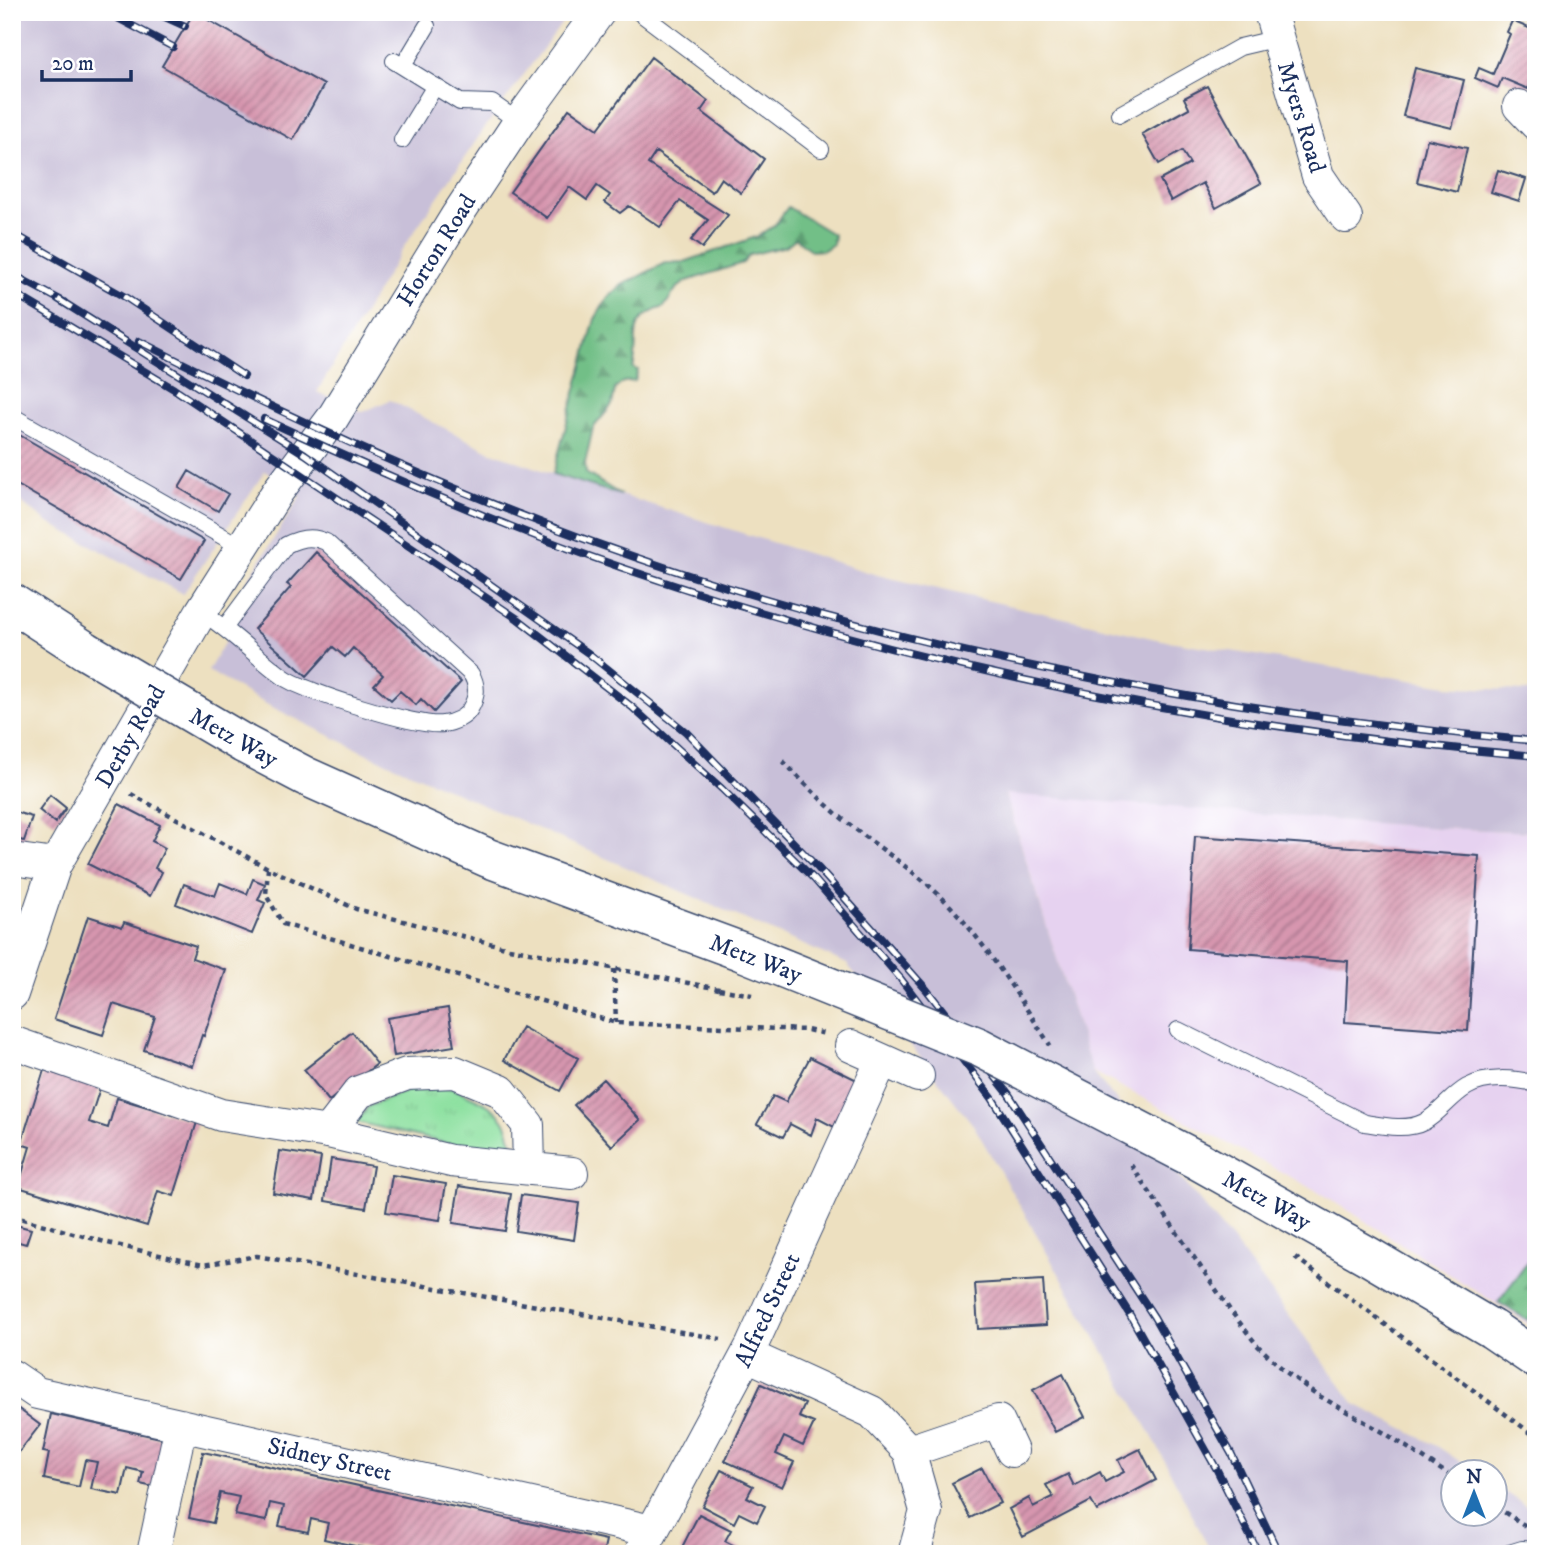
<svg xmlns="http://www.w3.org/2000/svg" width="1548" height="1566" font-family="'IM FELL DW Pica',serif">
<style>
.built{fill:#e6d2f0}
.industrial{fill:#c8bfd8}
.grass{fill:url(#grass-tufts);stroke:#548880;stroke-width:2}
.forest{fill:url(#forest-firs);stroke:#467772;stroke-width:2}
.building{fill:url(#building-hatch)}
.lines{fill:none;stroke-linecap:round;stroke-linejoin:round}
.lane-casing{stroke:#3a4a6d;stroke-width:18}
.street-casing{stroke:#3a4a6d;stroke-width:34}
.primary-casing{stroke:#3a4a6d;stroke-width:41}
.path{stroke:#3a4a6d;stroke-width:4.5;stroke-dasharray:5 5;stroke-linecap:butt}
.lane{stroke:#fff;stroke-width:16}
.street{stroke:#fff;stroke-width:32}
.primary{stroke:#fff;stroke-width:38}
.rail-casing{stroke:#1b2f5e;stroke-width:8}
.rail{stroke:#fff;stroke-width:5;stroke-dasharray:16;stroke-linecap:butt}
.primary-bridge-casing{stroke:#3a4a6d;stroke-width:41;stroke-linecap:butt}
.path-bridge{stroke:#3a4a6d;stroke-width:4.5;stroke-dasharray:5 5;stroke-linecap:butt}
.primary-bridge{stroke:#fff;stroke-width:38}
.labels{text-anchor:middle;stroke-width:5;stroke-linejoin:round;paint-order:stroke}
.street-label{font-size:24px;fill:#1b2f5e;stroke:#fff}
</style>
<defs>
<pattern id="grass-tufts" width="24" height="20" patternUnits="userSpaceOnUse" patternTransform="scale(1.75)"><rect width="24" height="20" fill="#8ee1a1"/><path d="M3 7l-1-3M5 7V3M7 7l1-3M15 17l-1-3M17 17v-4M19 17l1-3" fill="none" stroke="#7ac18d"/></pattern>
<pattern id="forest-firs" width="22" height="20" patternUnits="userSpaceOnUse" patternTransform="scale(1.75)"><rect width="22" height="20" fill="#72bf87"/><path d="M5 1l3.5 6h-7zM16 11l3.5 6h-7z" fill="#5d9c72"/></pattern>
<pattern id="building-hatch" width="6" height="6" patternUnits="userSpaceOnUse" patternTransform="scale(1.75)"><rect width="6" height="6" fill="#d796af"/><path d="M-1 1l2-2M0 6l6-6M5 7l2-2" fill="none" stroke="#ae7b92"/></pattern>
</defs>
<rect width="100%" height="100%" fill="#fff"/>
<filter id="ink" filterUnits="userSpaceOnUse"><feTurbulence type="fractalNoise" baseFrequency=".0143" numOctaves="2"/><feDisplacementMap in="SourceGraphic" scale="14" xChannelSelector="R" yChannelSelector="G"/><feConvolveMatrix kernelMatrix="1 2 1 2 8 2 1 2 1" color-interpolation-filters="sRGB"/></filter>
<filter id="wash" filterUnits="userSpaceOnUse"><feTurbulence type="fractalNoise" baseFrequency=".00686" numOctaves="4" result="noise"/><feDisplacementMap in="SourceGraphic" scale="28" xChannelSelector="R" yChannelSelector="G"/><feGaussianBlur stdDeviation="1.57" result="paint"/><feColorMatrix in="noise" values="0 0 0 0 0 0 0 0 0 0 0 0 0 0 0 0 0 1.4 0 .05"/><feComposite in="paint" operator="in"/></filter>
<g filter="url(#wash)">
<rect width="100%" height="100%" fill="#ede0c0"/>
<path class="built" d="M1005,793L1439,828L1536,832V1329L1321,1193L1092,1071Z"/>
<path class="industrial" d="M12,12H570L484,129L403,248L317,392L363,412L390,400L489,451L553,474L877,575L1156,639L1447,686L1536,692V832L1439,828L1005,794L1092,1071L1233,1241L1355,1404L1437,1446L1474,1471L1454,1472V1514H1496V1486L1536,1513V1554H1212L1151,1434L974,1126L847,964L359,750L266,704L208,671L231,631L233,604L301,495L265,471L183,594L47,522L12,495Z"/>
<path class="grass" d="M452,1088C485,1103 511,1110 512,1151L454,1145L356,1122L369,1106L410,1090Z"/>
<path class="forest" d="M788,207L834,235L833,244L824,250L811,251L796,238L786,246L749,255L743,263L687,281L676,289L664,307C624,319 641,338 633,368L638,370L635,381L623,382L615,389L612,405L593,428L585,463L586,473L621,495L553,474L595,319L607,299L622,285L665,263L684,262L756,237L774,226Z
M1536,1251V1325L1498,1302Z"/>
<g id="blocks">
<path class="building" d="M194,12L324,85L293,140L162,66Z
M1512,21L1536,31L1531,42L1536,44V72L1528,89L1502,78L1498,88L1475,78L1479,68L1493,74L1510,34L1507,32Z
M651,57L708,101L701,111L764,159L741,193L721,178L712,192L656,152L648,164L728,215L702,248L691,240L708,220L680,201L660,227L629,206L620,213L605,202L610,195L597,186L587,200L569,187L547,218L510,192L569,109L598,129Z
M1415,68L1464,80L1452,128L1403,116Z
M1207,86L1261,183L1216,208L1203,183L1171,201L1160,180L1190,164L1182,151L1159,164L1142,134L1189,108L1184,98Z
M1427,139L1467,148L1457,192L1417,182Z
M1498,170L1526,179L1519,201L1491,192Z
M16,433L204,541L181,579L12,482V440Z
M189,471L228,494L218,511L179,488Z
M316,552L461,682L434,712L421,699L416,705L400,691L391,700L374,685L383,675L353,648L345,657L333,647L307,676L254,629L291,587L287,584Z
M50,795L66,808L55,823L39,810Z
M119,804L160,825L152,841L165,848L155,868L162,872L150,896L88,864Z
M12,811L32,817L24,841L12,838Z
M1195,836L1479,856L1468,1031L1345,1022L1348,961L1188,949Z
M253,879L265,884L258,900L265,903L252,934L176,904L184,884L215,896L220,883L247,894Z
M88,916L122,927L124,922L196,946L192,958L226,970L204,1036L202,1035L192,1066L144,1050L155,1017L113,1004L103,1035L54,1019Z
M448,1008L454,1046L394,1056L387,1018Z
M522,1027L578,1058L560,1091L504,1060Z
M352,1032L377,1064L329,1101L304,1070Z
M810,1057L857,1080L834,1127L817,1118L811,1135L790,1124L783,1137L757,1124L773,1096L786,1102Z
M44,1070L100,1088L89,1122L108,1128L117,1098L197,1122L174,1196L158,1191L147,1226L18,1187L30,1147L21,1144Z
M603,1079L640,1120L612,1146L574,1105Z
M280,1151L321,1157L314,1200L273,1193Z
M331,1159L373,1166L366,1208L325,1201Z
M392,1175L446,1184L440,1220L386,1212Z
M459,1186L511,1194L505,1231L453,1223Z
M521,1195L579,1203L574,1240L516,1231Z
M12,1224L31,1229L26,1244L12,1240Z
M1043,1280L1046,1325L978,1329L975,1284Z
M1063,1374L1085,1417L1055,1432L1033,1390Z
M761,1384L805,1404L799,1417L814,1423L803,1446L784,1437L776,1454L794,1462L782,1487L725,1461Z
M12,1404L40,1425L12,1461Z
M51,1414L165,1439L154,1487L140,1484L143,1472L127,1468L121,1495L91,1489L97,1462L85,1460L79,1487L44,1479L49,1453L43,1452Z
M1140,1449L1156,1480L1097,1511L1091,1501L1023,1537L1009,1509L1029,1498L1033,1507L1053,1497L1046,1485L1068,1474L1074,1486L1100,1472L1105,1482L1124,1472L1118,1460Z
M203,1452L606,1540L603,1554H390L324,1539L328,1523L311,1519L308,1532L279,1526L284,1506L270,1503L266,1521L235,1515L239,1497L220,1493L213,1523L189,1518Z
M982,1468L1000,1503L970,1518L952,1483Z
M721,1470L753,1486L747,1497L765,1506L757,1522L739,1513L734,1523L702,1506Z
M699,1514L731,1530L725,1541L743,1550L742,1554H686L680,1551Z"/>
</g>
</g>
<g filter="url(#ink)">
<use href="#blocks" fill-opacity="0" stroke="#3a4a6d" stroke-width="2"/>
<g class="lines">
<g class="lane-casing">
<path id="lane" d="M639,12L821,149
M394,61L460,102L492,103L519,122
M403,66L427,26
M1120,114L1240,47L1278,38
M402,140L435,86
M12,416L243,548
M201,612C232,631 256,657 285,678C306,692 419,728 443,724C453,723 466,717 470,709C477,698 478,685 471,674L326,542C312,535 299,538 286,545L225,627
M1178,1030L1365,1123C1383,1126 1407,1131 1424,1122C1440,1113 1451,1096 1467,1087C1486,1076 1515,1078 1536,1084
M1506,1554L1522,1549L1536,1550"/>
</g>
<g class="street-casing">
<path id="street" d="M1270,12L1318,176L1346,217
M1519,106L1536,124
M12,859L55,865
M12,994L55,865L201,612L278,491L332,419L456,217L519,122L599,12
M12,1042L221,1115L328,1132L451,1161L572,1173
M851,1046L918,1076
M328,1132L359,1092L407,1074L455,1072L501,1091L528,1125L529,1169
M747,1355L872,1412L909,1451L926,1511L914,1554
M12,1376L37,1393L652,1531
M909,1451L998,1421L1012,1451
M153,1554L181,1425
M640,1554L752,1345L882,1060"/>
</g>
<g class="primary-casing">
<path id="primary" d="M12,603L86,651
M244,744L305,776L488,858L743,952
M1492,1329L1536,1359"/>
</g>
<path class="path" d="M783,761C804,783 825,805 849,824C884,852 923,876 953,909C990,950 1020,999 1050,1045
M131,794L268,868L356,909L509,948L719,989
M268,868L266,895L283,924L616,1023L807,1030L826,1034
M614,969L616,1023
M1131,1165L1230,1310L1257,1345L1286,1372L1316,1394L1388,1435L1454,1478
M12,1216L112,1244L203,1265L257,1256L721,1339
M1295,1257L1536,1437
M1496,1507L1526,1526"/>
<use href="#lane" class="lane"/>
<use href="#street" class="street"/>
<use href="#primary" class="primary"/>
<g class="rail-casing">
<path id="rail" d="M106,12L173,47
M154,12L185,26
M12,233L125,297L244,376
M12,274L64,302
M12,292L174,389L518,619L632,707L722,789L814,879L900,978L992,1098L1130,1315L1216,1468L1259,1554
M58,299L305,454L588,653L686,732L818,868L926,989L1008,1093L1154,1317L1231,1453L1279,1554
M139,341C313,430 493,511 679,572C953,661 1249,716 1536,741
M264,419C381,473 499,525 620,567C916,669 1225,730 1536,756"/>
</g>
<use href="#rail" class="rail"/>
<g class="primary-bridge-casing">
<path id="primary-bridge" d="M86,651L244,744
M743,952L979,1047L1197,1160L1368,1256L1492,1329"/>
</g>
<path class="path-bridge" d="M719,989L752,995"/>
<use href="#primary-bridge" class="primary-bridge"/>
</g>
</g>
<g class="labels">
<g class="street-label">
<text transform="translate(1302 117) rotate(73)" y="8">Myers Road</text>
<text transform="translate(436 250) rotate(-58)" y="8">Horton Road</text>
<text transform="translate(130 736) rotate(-60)" y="8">Derby Road</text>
<text transform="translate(234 737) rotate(29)" y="8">Metz Way</text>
<text transform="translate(756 958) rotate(21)" y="8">Metz Way</text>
<text transform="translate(1267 1200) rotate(29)" y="8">Metz Way</text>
<text transform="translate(767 1310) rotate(-65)" y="8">Alfred Street</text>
<text transform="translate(330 1459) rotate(13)" y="8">Sidney Street</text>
</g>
</g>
<rect width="1548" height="1566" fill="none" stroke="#fff" stroke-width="42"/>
<g transform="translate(1474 1493)"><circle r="33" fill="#ffffff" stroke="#a4acbf" stroke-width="2"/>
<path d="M0-5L12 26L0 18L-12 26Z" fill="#1f6fb2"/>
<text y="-10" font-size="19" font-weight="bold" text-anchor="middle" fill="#1b2f5e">N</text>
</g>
<path d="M42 70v10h89v-10" fill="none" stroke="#1b2f5e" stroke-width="3.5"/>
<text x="52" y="70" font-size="21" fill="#1b2f5e" stroke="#ffffff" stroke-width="5" paint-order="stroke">20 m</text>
</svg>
